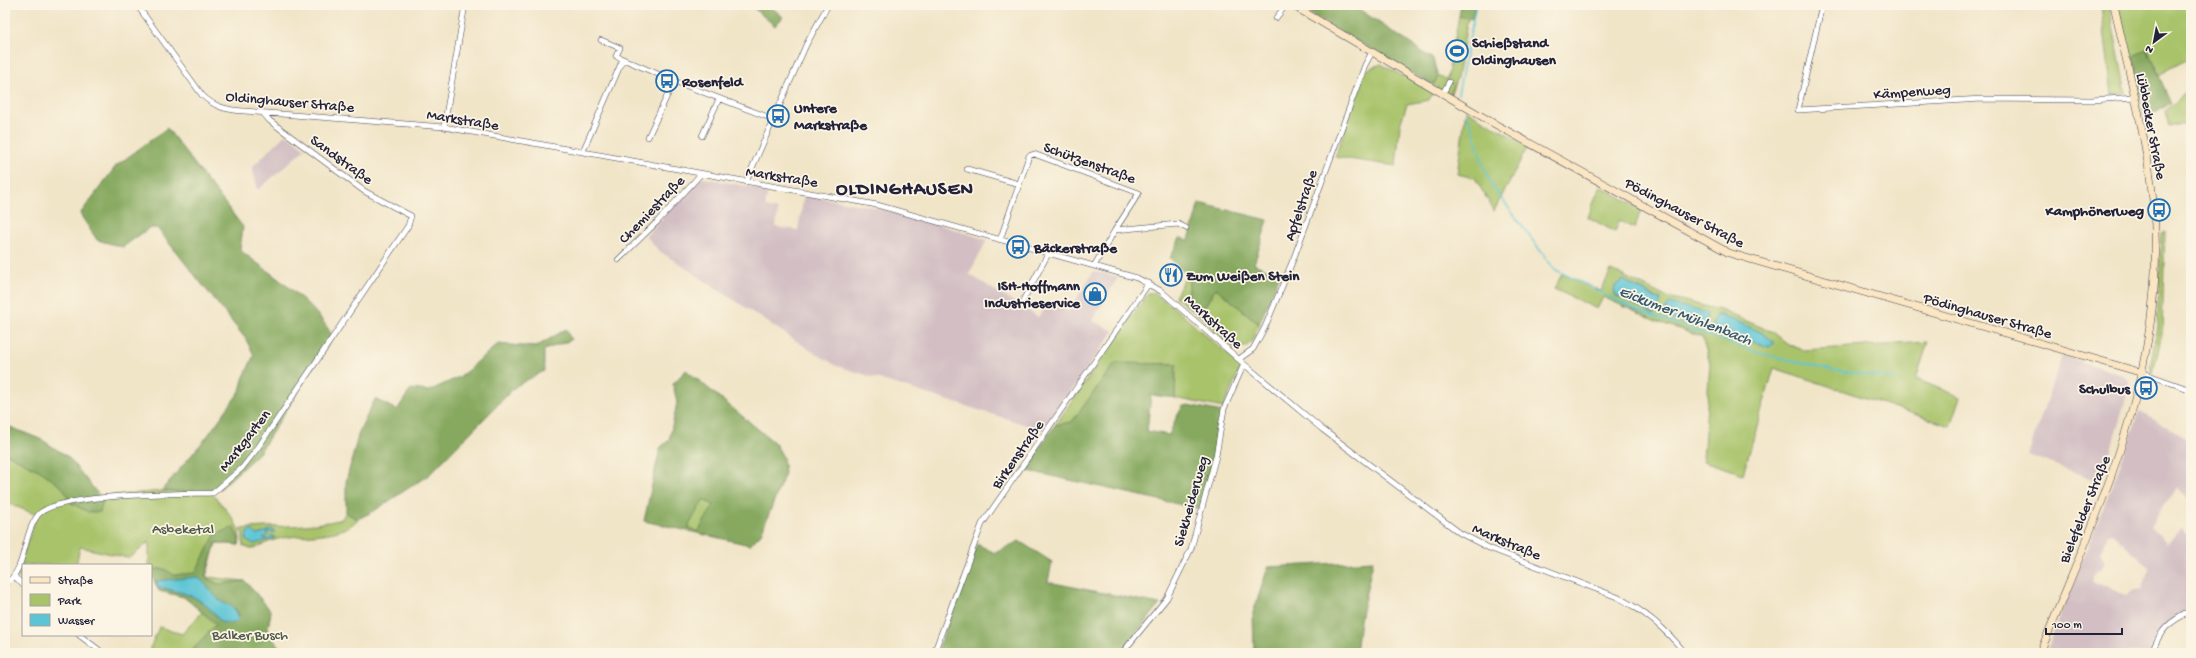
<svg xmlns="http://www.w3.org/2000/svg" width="2196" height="658" font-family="'Gochi Hand',sans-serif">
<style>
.industrial{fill:#d2bec3;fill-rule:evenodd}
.green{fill:#a8c36a;stroke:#657252;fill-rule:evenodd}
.forest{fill:#86a95e;stroke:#54664c;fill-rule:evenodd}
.water{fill:#5bc5d5;stroke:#3e7488}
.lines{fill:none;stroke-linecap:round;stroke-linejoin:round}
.stream{stroke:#5bc5d5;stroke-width:1.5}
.street-casing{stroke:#413f50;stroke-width:6}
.secondary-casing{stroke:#413f50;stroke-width:8}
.street{stroke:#fff;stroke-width:5}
.secondary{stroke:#fbe6c4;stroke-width:7}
.labels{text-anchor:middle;stroke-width:3.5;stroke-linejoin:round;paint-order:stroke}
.poi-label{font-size:15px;font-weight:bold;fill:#22223b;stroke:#fcf5e5;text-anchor:start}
.street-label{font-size:15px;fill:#22223b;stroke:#fcf5e5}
.park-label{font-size:15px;fill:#515a4b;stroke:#fcf5e5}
.water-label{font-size:16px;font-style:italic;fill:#365b71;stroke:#fcf5e5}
.district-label{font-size:19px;font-weight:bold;letter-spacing:1px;fill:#22223b;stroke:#fcf5e5}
</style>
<rect width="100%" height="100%" fill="#fcf5e5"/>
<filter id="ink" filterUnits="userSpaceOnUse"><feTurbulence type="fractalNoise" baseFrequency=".025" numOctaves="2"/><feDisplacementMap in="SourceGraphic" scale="8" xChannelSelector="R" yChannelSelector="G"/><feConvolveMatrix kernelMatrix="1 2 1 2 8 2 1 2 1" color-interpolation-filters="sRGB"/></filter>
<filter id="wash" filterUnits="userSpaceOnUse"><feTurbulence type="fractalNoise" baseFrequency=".012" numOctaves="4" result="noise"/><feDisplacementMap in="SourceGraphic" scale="16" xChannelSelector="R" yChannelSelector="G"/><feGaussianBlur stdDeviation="0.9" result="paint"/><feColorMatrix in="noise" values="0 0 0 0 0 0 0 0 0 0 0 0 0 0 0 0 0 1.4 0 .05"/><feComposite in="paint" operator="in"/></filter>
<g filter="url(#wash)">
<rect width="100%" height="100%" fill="#f1e5c8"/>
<path class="industrial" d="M286,134L305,149L258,190L252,167Z
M703,178L768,190L765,207L778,210L776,227L798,230L804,195L874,207L928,221L987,240L969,274L1038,317L1048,302L1069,311L1094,271L1118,277L1092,321L1114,331L1043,430L837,366L813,352L658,250L646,236L698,179Z
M2062,355L2123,375L2130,381L2124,406L2101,482L2028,455Z
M2140,411L2191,441V503L2176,488L2150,526L2167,543L2182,529L2191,537V607L2162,627L2156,634L2149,653H2045L2117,473ZM2112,533L2150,567L2141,590H2134L2127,595L2091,581L2093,575L2102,568L2104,564V560L2100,553L2108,534Z"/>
<path class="green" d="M2101,5H2109L2126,93L2112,95Z
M2118,5H2191V57L2159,75L2147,49L2134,56L2147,118H2144Z
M1459,16L1468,18L1457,78L1450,95L1433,85L1438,77L1447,79Z
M1381,64L1433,92L1429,100L1407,104L1400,125L1396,166L1335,157L1366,70Z
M2189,90L2191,91V130L2188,131L2186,123L2169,127L2165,111Z
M1466,110L1528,146L1494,211L1475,178L1457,174Z
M1600,186L1641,209L1635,228L1619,221L1615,232L1588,217Z
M2165,232L2162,333L2153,373L2150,367L2157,327L2161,234Z
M1611,270L1664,296L1720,310L1773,332L1789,345L1804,350L1928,342L1916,379L1960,397L1950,426L1774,368L1743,474L1703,461L1710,363L1702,337L1656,321L1603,297L1597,309L1554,289L1562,274L1601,291ZM1623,280L1661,300L1653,314L1616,296L1614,292Z
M1187,274L1190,284L1187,306L1175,297Z
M1216,288L1259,324L1252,341L1246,347H1232L1199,315Z
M1148,293H1154L1172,306L1239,364L1241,367L1223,408L1175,398L1176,364L1115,363L1072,422L1055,425Z
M5,425L42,440L68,457L97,497L161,491L211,492C222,506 245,526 239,545L216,543L206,577L245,581L271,611L267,633L285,653H148L159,627L182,634L202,612L184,597L159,591L151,574V565H149V542L129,558L80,547L76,565H23V582L16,575L37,515L5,502Z
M703,500L714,505L699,532L688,527Z
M346,511L348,514L358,519C341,539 302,533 278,539C269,541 260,546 252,549L243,546V534L240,529C274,525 310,528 342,519Z"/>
<path class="forest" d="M750,5H769L783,17L775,26Z
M1295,5H1353L1433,59L1438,77L1433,85Z
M1461,5H1475L1472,19L1459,16Z
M2147,49L2171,103L2147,118L2134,56Z
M167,128L243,227L240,250C273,276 313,300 333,337L259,453L220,489L211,492L161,491L206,438L240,391L243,379L254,355L245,338L157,228H149L123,247L97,240L80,214L116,166Z
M1199,203L1268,220L1254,264L1280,275L1259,324L1216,288L1199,315L1187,306C1191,278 1191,278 1170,258L1180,238L1189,240Z
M566,329L571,340L544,350V371L516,386L430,474L374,511L358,519L348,514L346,511V482L359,432L375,399L397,410L411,389L429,391L461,376L498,344L536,347Z
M1115,363L1176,364L1175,398L1151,395L1147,431L1169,435L1176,418L1183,406L1188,405L1222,412L1214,456L1200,509L1024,470L1055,425L1072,422Z
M686,370L775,443L783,457L785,473L761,534L750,545L644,521L660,448L669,440L677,403L673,384ZM703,500L714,505L698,532L688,527Z
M5,425L42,440L68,457L103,500L100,512H88L71,503L63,488L42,472L5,453Z
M233,527L239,539V545L216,543L205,577L218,584L245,581L271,611L267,633L285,653H190L216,624L184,597L159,591L151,574V569H165L174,575L195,573L215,535ZM197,578C209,584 217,606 231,605L238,612L239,618L221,622C199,594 191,595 158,587Z
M1019,541L1052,562L1048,582L1160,604L1120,653H937L977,544L995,553Z
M1373,561L1360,620L1356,653H1254L1253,613L1268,567Z"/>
<path class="water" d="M1623,280L1661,301L1657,312L1653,314L1616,296L1614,292L1615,286Z
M1669,303L1707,313L1704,327L1665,317L1664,313Z
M1716,315H1722L1763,333L1775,343L1769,347L1716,331L1712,325Z
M273,529L275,532L266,533L268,535L263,538L267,539L271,535L275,537L274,538L255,544L246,541L247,532L252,530L257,535Z
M197,577C209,584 218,606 231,605C244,619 239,626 221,622C199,594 191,595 158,587L156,581Z"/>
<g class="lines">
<path class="stream" d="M1458,94L1476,5
M1466,114L1473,130L1483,165L1491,184L1554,269L1636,310L1759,353L1832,370L1897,379"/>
</g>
</g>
<g filter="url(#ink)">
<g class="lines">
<g class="street-casing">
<path id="street" d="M137,5L202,95C214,107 227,110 244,111L444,127L877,205L1137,278L1161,291L1244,364L1322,429L1460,533L1489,548L1617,597C1645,611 1666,629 1685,653
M1822,5L1798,110L1982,99L2092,100L2135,97
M1276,18L1286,5
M601,40L620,48L616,56L623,59
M1443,93L1449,82
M444,127L465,5
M702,136L719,99
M648,137L674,81
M583,151L623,59L674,81L773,119
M967,169L1019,184
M746,182L806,45L828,5
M1115,230L1178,224L1186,228
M1000,240L1029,156L1034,154L1139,193L1115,230L1094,266
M618,260L657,222L701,174
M1020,306L1048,254
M1239,359L1253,349L1265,327L1293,260L1365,65L1372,52
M2143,373L2191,390
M15,577L23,585
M5,584C27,570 22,535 38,515C55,493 182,494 213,493L242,468L257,449L408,226L411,216L364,191L270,121L263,113
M79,635L99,650
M934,653L982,524L1149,283
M1122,653L1167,598L1191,549L1216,456L1224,409L1244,364
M2152,653C2160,629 2169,622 2191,611"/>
</g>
<g class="secondary-casing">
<path id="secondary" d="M1292,5L1493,123L1729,253L2143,373
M2040,653C2100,505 2170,365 2153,200C2146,134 2128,70 2114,5"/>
</g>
<use href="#street" class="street"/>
<use href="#secondary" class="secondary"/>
</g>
</g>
<defs>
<g id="stadium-ring" transform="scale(1.15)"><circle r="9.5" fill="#fcf5e5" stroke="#1f6fb2" stroke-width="1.5"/><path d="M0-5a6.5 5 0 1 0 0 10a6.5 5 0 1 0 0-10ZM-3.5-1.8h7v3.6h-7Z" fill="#1f6fb2"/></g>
<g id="bus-ring" transform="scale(1.15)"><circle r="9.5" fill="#fcf5e5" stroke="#1f6fb2" stroke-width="1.5"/><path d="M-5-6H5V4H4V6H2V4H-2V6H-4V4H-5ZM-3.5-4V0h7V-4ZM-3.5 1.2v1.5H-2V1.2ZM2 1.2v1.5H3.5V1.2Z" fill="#1f6fb2"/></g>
<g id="restaurant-ring" transform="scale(1.15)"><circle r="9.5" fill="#fcf5e5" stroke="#1f6fb2" stroke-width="1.5"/><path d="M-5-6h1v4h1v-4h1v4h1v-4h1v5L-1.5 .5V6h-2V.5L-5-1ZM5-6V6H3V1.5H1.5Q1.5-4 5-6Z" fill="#1f6fb2"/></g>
<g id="shop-ring" transform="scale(1.15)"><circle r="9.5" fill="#fcf5e5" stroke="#1f6fb2" stroke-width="1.5"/><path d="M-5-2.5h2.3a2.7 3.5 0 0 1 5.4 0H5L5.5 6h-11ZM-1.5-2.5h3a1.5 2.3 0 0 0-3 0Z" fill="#1f6fb2"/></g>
</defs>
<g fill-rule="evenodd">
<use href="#stadium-ring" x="1457" y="51"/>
<use href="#bus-ring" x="667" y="81"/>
<use href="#bus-ring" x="778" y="116"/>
<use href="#bus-ring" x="2159" y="210"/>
<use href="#bus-ring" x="1018" y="247"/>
<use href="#restaurant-ring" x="1171" y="275"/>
<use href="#shop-ring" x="1095" y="294"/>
<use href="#bus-ring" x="2146" y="388"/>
</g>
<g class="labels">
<g class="poi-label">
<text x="1472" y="47">Schießstand<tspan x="1472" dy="17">Oldinghausen</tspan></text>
<text x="682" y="86">Rosenfeld</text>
<text x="794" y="112">Untere<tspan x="794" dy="17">Markstraße</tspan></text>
<text x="2144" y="215" text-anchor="end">Kamphönerweg</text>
<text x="1034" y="252">Bäckerstraße</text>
<text x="1186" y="280">Zum Weißen Stein</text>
<text x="1080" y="290" text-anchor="end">ISH-Hoffmann<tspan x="1080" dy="17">Industrieservice</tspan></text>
<text x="2130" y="393" text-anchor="end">Schulbus</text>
</g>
<g class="street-label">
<text transform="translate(1912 91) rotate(-4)" y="5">Kämpenweg</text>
<text transform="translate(290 101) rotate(5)" y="5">Oldinghauser Straße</text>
<text transform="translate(463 119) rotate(9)" y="5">Markstraße</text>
<text transform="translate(2152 126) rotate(79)" y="5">Lübbecker Straße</text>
<text transform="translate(342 159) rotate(36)" y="5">Sandstraße</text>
<text transform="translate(1090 162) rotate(20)" y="5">Schützenstraße</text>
<text transform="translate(782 176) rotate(9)" y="5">Markstraße</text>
<text transform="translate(1300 205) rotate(-71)" y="5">Apfelstraße</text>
<text transform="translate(651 209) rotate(-46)" y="5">Chemiestraße</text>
<text transform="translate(1685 212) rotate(28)" y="5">Pödinghauser Straße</text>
<text transform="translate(1988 315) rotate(16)" y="5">Pödinghauser Straße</text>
<text transform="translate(1214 321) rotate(42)" y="5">Markstraße</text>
<text transform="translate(244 440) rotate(-52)" y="5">Markgarten</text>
<text transform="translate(1017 454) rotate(-55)" y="5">Birkenstraße</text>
<text transform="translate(1190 501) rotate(-74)" y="5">Siekheiderweg</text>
<text transform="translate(2084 509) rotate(-68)" y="5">Bielefelder Straße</text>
<text transform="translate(1507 541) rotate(23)" y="5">Markstraße</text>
</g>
<g class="park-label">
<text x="183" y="533">Asbeketal</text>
<text x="250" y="639">Balker Busch</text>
</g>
<g class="water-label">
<text transform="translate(1686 314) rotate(21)" y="6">Eickumer Mühlenbach</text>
</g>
<g class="district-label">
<text x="905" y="194">OLDINGHAUSEN</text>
</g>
</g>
<rect width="2196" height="658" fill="none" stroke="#fcf5e5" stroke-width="20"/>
<rect x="22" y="564" width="130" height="72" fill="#fcf5e5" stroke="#a5a1a1"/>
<rect x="30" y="577" width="20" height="6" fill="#fbe6c4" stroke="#a5a1a1"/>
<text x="58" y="584" font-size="12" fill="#22223b">Straße</text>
<rect x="30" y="594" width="20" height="12" fill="#a8c36a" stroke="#a5a1a1"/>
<text x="58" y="604" font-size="12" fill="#22223b">Park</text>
<rect x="30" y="614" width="20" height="12" fill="#5bc5d5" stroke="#a5a1a1"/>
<text x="58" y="624" font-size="12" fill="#22223b">Wasser</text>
<g transform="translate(2154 42) rotate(212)" stroke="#fcf5e5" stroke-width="3" paint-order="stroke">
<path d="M0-3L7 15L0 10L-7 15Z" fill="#22223b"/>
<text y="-6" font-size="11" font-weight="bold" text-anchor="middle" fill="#22223b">N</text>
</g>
<path d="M2046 628v6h76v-6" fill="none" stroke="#22223b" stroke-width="2"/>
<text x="2052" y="628" font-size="12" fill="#22223b" stroke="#fcf5e5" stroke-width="3" paint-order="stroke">100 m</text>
</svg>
